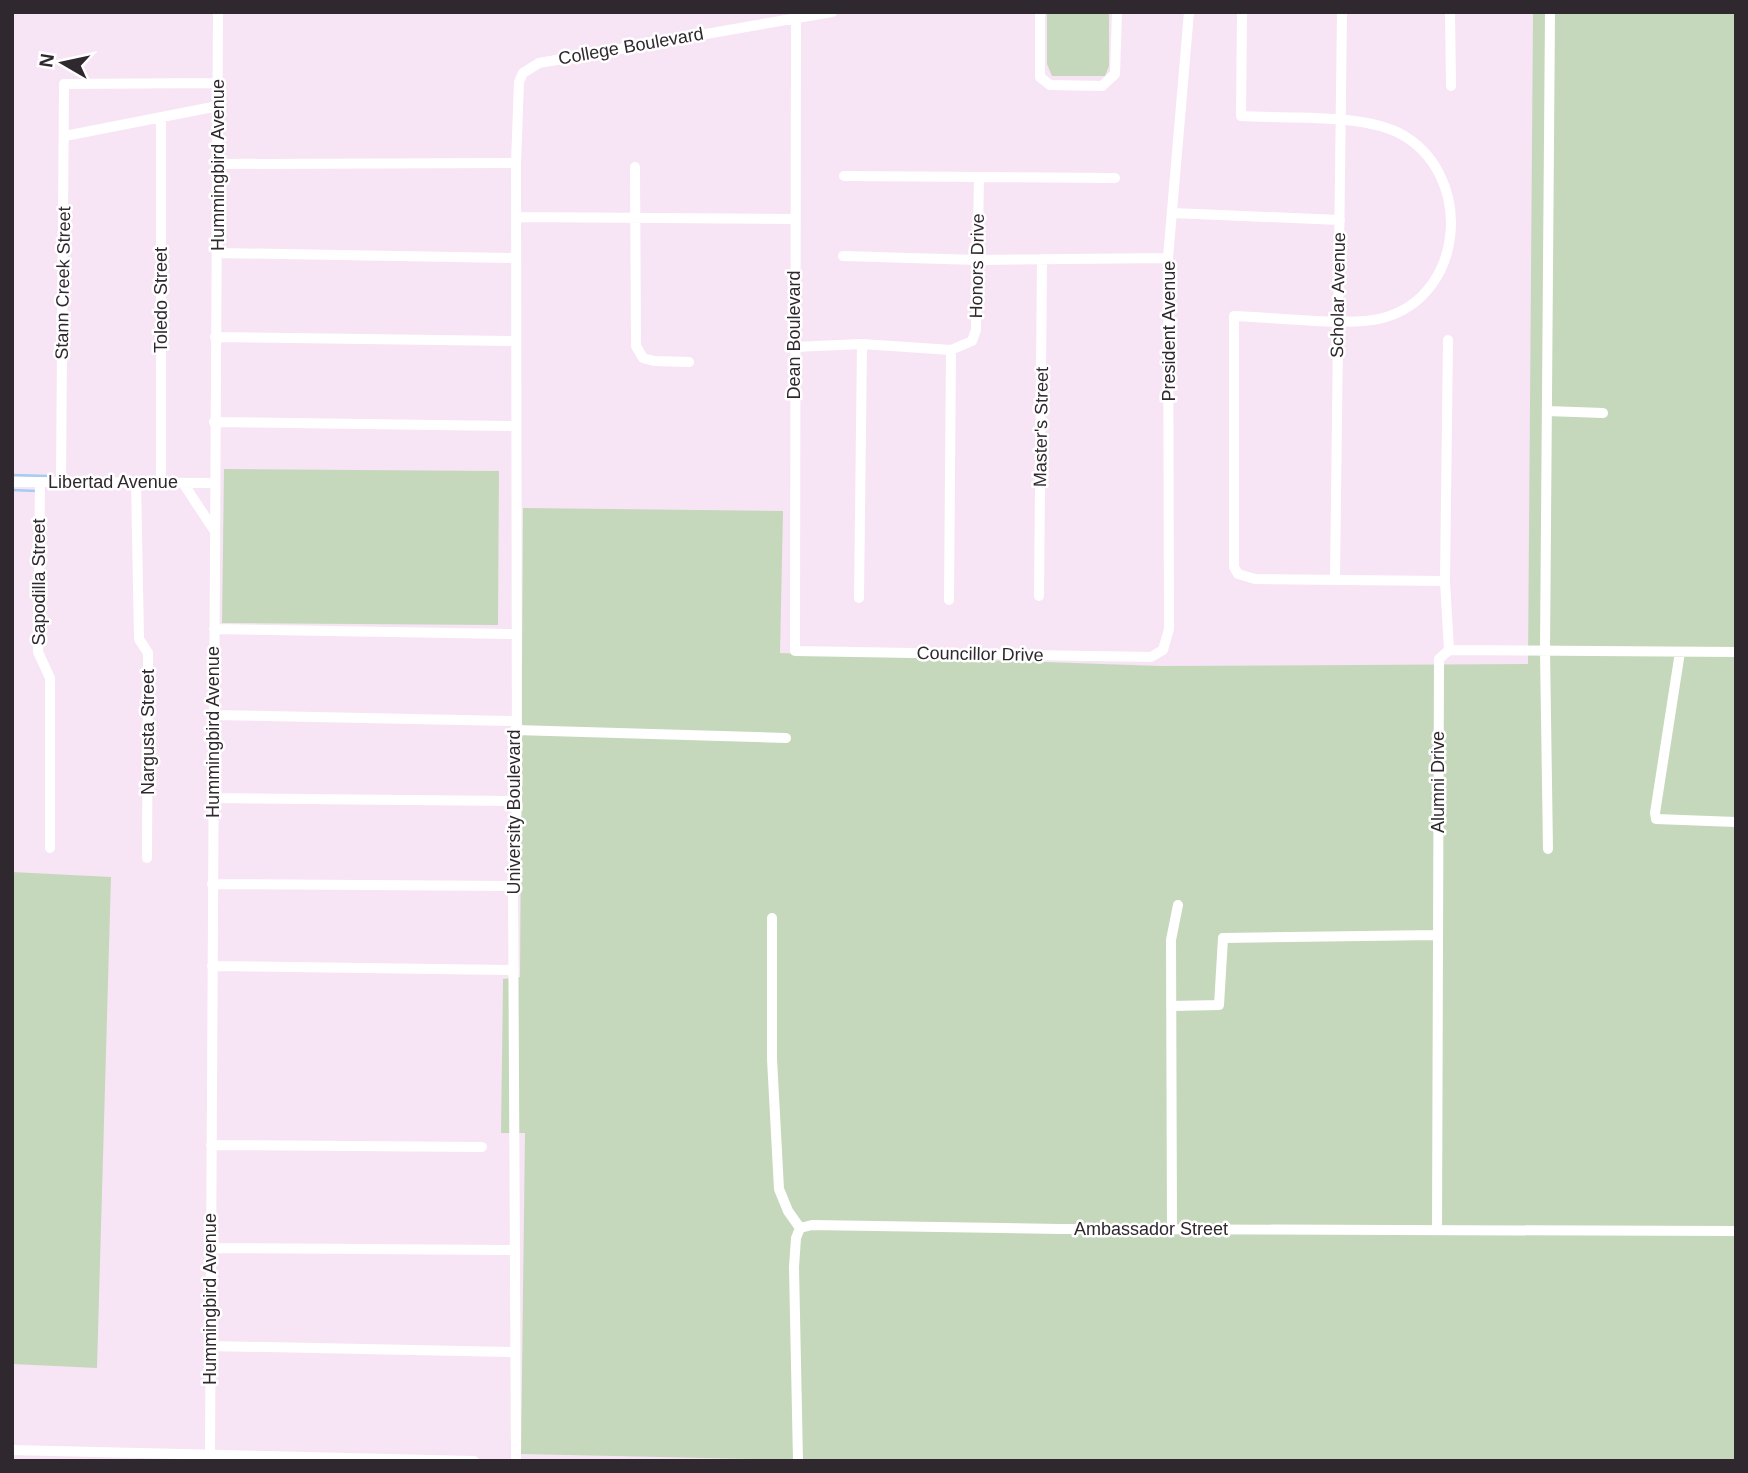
<svg xmlns="http://www.w3.org/2000/svg" width="1748" height="1473" font-family="Arial,sans-serif">
<style>
.green{fill:#c6d8bc}
.lines{fill:none;stroke-linecap:round;stroke-linejoin:round}
.stream{stroke:#a3cdf1;stroke-width:2.5}
.minor{stroke:#fff;stroke-width:10}
.labels{text-anchor:middle;stroke-width:5;stroke-linejoin:round;paint-order:stroke}
.street-label{font-size:18px;fill:#2f282e;stroke:#fff}
</style>
<rect width="100%" height="100%" fill="#f7e5f5"/>
<path class="green" d="M1047,12H1109V66L1105,76H1052L1047,64Z
M1533,12H1736V1461H849L521,1454L525,1133H501L503,979L520,977L523,508L783,511L780,653L1160,666L1528,664Z
M224,469L499,471L498,625L222,623Z
M12,872L111,877L97,1368L12,1364Z"/>
<g class="lines">
<path class="stream" d="M12,475L48,476
M12,490L37,491"/>
<path class="minor" d="M1040,12V77L1050,85L1102,86L1115,74L1117,12
M1242,12L1241,116C1286,119 1359,113 1399,133C1474,172 1467,295 1383,318C1350,327 1271,317 1234,316V567L1238,574L1255,579L1445,581
M1450,12L1451,86
M796,19L795,651L1151,657L1163,650L1169,629L1168,258L1189,12
M161,118V483
M65,136L218,106
M218,164L516,163
M635,167L636,346L643,358L654,361L689,362
M844,176L1115,178
M1172,213L1340,220
M516,217L794,219
M218,253L516,258
M843,256L978,260L1168,258
M215,337L516,341
M1448,340L1445,581L1449,650
M794,347L862,344L951,350L972,341L976,330L979,178
M1547,411L1603,413
M214,422L516,426
M12,482L214,483
M40,482L38,652L50,678V848
M61,482L64,84L218,83
M136,482L139,639L148,653L147,858
M183,483L214,530
M1335,579L1342,12
M1039,596L1042,259
M859,598L862,344
M949,600L951,350
M214,629L515,634
M1449,650L1736,652
M1680,652L1655,813L1656,819L1736,822
M213,715L515,721
M515,730L786,738
M213,798L517,801
M1548,849L1545,651L1550,12
M212,884L513,886
M772,918V1059L779,1189L788,1211L800,1228
M212,966L514,970
M1171,1006L1219,1005L1223,938L1437,935
M211,1145L482,1147
M1172,1229L1171,940L1178,905
M1437,1230L1439,659L1449,650
M211,1248L515,1250
M210,1346L513,1352
M12,1450L474,1461
M210,1452L218,12
M516,1461L513,886L517,801L516,163L519,82L523,73L539,63L832,12
M798,1461L794,1267L796,1238L800,1228L812,1225L1061,1229L1736,1231"/>
</g>
<g class="labels">
<g class="street-label">
<text transform="translate(631 46) rotate(-10)" y="6">College Boulevard</text>
<text transform="translate(218 165) rotate(-90)" y="6">Hummingbird Avenue</text>
<text transform="translate(977 266) rotate(-89)" y="6">Honors Drive</text>
<text transform="translate(63 283) rotate(-89)" y="6">Stann Creek Street</text>
<text transform="translate(1338 295) rotate(-89)" y="6">Scholar Avenue</text>
<text transform="translate(161 300) rotate(-90)" y="6">Toledo Street</text>
<text transform="translate(1169 331) rotate(-90)" y="6">President Avenue</text>
<text transform="translate(794 335) rotate(-90)" y="6">Dean Boulevard</text>
<text transform="translate(1041 427) rotate(-89)" y="6">Master's Street</text>
<text x="113" y="488">Libertad Avenue</text>
<text transform="translate(39 582) rotate(-90)" y="6">Sapodilla Street</text>
<text transform="translate(980 654) rotate(1)" y="6">Councillor Drive</text>
<text transform="translate(148 732) rotate(-90)" y="6">Nargusta Street</text>
<text transform="translate(213 732) rotate(-90)" y="6">Hummingbird Avenue</text>
<text transform="translate(1438 782) rotate(-90)" y="6">Alumni Drive</text>
<text transform="translate(514 812) rotate(-90)" y="6">University Boulevard</text>
<text x="1151" y="1235">Ambassador Street</text>
<text transform="translate(210 1299) rotate(-90)" y="6">Hummingbird Avenue</text>
</g>
</g>
<rect width="1748" height="1473" fill="none" stroke="#2f282e" stroke-width="28"/>
<g transform="translate(63 63) rotate(279)" stroke="#ffffff" stroke-width="5" paint-order="stroke">
<path d="M0-5L12 26L0 18L-12 26Z" fill="#2f282e"/>
<text y="-10" font-size="19" font-weight="bold" text-anchor="middle" fill="#2f282e">N</text>
</g>
</svg>
